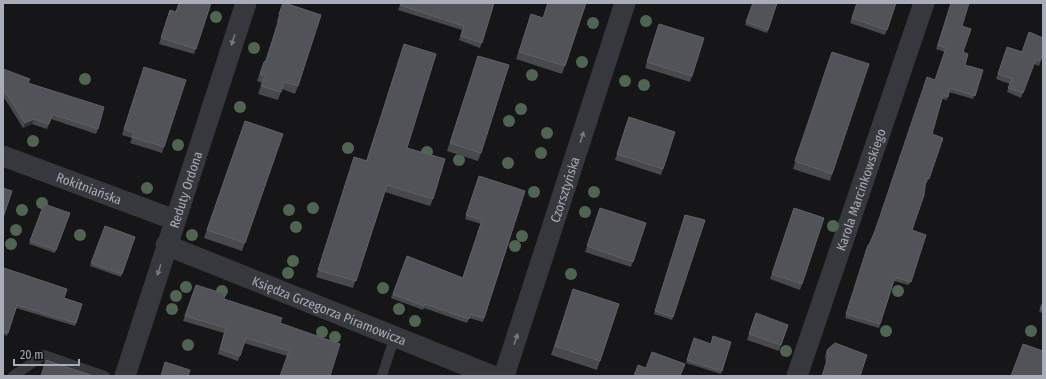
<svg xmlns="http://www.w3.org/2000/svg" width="1046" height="379" font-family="'Fira Sans Condensed',sans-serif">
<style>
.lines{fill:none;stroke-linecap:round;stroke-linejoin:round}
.lane{stroke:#37383d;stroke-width:10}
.street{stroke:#37383d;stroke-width:21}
.tree{fill:#506452}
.wall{fill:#47494d}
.shaded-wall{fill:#2f3033}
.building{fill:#525359;stroke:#5f6168}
.oneway{fill:#757881}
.labels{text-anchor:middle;stroke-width:3.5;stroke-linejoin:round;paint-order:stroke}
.street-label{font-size:13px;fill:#a8adb8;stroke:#111113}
</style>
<rect width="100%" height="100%" fill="#161618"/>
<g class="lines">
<path class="lane" d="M13,376L44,355L105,376
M382,376L395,336"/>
<g class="street">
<path id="s1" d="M3,156L175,220"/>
<path id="s2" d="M166,245L493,376"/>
<path id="s3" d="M125,376L246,3"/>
<path id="s4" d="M504,376L625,3"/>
<path id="s5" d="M797,376L924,3"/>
</g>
</g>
<g class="tree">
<circle cx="216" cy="17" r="6"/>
<circle cx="646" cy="21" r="6"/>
<circle cx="593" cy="23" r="6"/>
<circle cx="254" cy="48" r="6"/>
<circle cx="582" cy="62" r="6"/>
<circle cx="532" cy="75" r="6"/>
<circle cx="85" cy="79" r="6"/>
<circle cx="625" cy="81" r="6"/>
<circle cx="644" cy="85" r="6"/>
<circle cx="240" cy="107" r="6"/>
<circle cx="521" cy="109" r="6"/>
<circle cx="509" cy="121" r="6"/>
<circle cx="547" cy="133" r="6"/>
<circle cx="33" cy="141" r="6"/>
<circle cx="178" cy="145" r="6"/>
<circle cx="348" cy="148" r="6"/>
<circle cx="427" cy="152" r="6"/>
<circle cx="541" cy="153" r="6"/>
<circle cx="459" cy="160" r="6"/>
<circle cx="508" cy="163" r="6"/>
<circle cx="147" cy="188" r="6"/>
<circle cx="534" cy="192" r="6"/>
<circle cx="594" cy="192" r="6"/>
<circle cx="42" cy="203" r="6"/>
<circle cx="313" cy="208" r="6"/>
<circle cx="22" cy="210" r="6"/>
<circle cx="289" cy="210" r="6"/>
<circle cx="585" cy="212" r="6"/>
<circle cx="833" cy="226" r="6"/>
<circle cx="296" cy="227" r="6"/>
<circle cx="16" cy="230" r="6"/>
<circle cx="80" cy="235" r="6"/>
<circle cx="192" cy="235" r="6"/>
<circle cx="522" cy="236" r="6"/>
<circle cx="11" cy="244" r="6"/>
<circle cx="515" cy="246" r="6"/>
<circle cx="293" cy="261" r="6"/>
<circle cx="288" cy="273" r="6"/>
<circle cx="571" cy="274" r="6"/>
<circle cx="186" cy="287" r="6"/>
<circle cx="383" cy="288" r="6"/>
<circle cx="222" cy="291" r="6"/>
<circle cx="898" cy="291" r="6"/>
<circle cx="176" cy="296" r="6"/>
<circle cx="172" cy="309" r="6"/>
<circle cx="399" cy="309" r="6"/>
<circle cx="415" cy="321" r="6"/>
<circle cx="886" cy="331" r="6"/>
<circle cx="1031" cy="331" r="6"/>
<circle cx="322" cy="332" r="6"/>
<circle cx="335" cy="337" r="6"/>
<circle cx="188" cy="345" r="6"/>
<circle cx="786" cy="351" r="6"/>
</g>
<path class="wall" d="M179,3H211L194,54L159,44L170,10L176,12Z
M283,3L298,86L295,94L282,89L278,100L258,94L262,83L257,81L264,62L265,61L278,23L277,21Z
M401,3H494L480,48L459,40L462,30L398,10Z
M586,3L562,74L516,59L529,21L543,18Z
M753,3H777L767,33L745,25Z
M857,3H896L885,35L850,23Z
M951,3L962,26L963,52L965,65L983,70L973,99L949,92L947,100L942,99L932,134L943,138L927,183L925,182L912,230L926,235L909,285L894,281L879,328L845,318L867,249L869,245L935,80L945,52L936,49Z
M657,29L692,76L690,82L645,68Z
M404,44L407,148L433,199L430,206L385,192L353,288L316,277L354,157L366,161Z
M1007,47L1022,52L1043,54L1039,66L1034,64L1021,98L1007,92L1010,84L996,79Z
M478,56L481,153L478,161L447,151Z
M829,59L832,174L830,181L793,169Z
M3,69L28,83L98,129L96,134L51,119L47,129L32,124L23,128L3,96Z
M142,73L164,147L162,153L130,143L132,138L122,135Z
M245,121L283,134L242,251L204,238Z
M627,122L663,169L661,175L615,160Z
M479,176L525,191L483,322L469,318L467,323L424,308L423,310L391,298L407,256L462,278L481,224L465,219Z
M44,204L70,213L55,253L29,244Z
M600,208L646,223L631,267L585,252Z
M794,208L824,218L800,290L770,279Z
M685,215L705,220L672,320L654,314Z
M105,226L135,237L121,277L90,266Z
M3,271L64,298L82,304L75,326L16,308L7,336L3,334Z
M196,285L224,299L280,323L340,344L287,356L244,343L238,361L218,354L224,333L183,321Z
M570,298L600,361L597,370L551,355Z
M1043,302V313L1039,312Z
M756,313L788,325L779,351L747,340Z
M694,338L710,344L731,342L721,374L686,363Z
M835,343L826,363L825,356L827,350Z"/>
<path class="shaded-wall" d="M34,119L32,124L23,128L25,123Z"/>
<path class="building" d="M179,3H211L196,49L161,38L170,10L176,12Z
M283,3H285L321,15L298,86L284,82L281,92L261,86L265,76L260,74L264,62L266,61L280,16L279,14Z
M401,3H494L482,43L461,36L464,26L400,5Z
M548,3H586L565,66L519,52L531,14L543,18Z
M753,3H777L768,30L746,22Z
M857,3H896L887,30L852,18Z
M951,3H969L962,26L971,29L963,52L968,54L965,65L983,70L975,96L950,88L948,97L943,95L932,134L943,138L929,179L926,178L924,195L912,230L926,235L911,282L895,277L880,324L846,314L868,245H869L875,231L927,77L935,80L946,48L938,45Z
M659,24L704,38L692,76L647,62Z
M1029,32L1043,38V54L1040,61L1036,59L1023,93L1008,88L1012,79L998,74L1007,47L1022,52Z
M404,44L436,54L407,148L445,159L433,199L387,185L356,281L318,270L354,157L367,161Z
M832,52L869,64L832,174L795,161Z
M478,56L509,65L481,153L450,143Z
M144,67L186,80L164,147L132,137L134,133L124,129Z
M3,69L30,79L28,83L104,107L98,129L52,114L49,124L34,119L25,123L3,88Z
M629,117L675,132L663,169L617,154Z
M245,121L283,134L245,243L207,230Z
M479,176L525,191L484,318L470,314L469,319L425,304L424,306L393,294L407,256L463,278L482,220L466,215Z
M3,188L12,191L3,218Z
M44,204L70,213L56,250L30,241Z
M600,208L646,223L633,262L587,246Z
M794,208L824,218L802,284L772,274Z
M685,215L705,220L673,317L655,311Z
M105,226L135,237L122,274L91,263Z
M4,268L67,289L64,298L82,304L76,323L17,305L8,333L3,331V272Z
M196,285L225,294L224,299L282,318L280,323L340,344L330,376H280L289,351L246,338L240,356L220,349L226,328L185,316Z
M573,289L619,304L600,361L555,346Z
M1043,302V310L1040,309Z
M756,313L788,325L781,345L749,334Z
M713,336L731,342L722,371L687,360L694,338L711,344Z
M835,343L867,355L860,376H822L828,357L827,350Z
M1023,344L1043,351V376H1011Z
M652,352L685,364L680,376H634L638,365L646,368Z
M46,360L90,375V376H41Z
M165,362L190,370L188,376H161Z"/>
<defs><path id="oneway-solid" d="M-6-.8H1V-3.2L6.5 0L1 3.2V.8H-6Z"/></defs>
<g class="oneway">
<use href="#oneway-solid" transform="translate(233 40) rotate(108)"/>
<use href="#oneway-solid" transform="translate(582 137) rotate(-72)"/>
<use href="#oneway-solid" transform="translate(159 270) rotate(108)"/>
<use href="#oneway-solid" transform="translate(516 339) rotate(-72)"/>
</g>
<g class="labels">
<g class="street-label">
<text dy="5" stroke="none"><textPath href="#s1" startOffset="92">Rokitniańska</textPath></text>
<text dy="5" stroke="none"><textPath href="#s3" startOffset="196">Reduty Ordona</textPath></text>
<text dy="5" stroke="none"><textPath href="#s4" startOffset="196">Czorsztyńska</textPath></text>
<text dy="5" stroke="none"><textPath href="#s5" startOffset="197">Karola Marcinkowskiego</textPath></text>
<text dy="5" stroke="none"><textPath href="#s2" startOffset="176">Księdza Grzegorza Piramowicza</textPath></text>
</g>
</g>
<rect width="1046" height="379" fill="none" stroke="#a8adb8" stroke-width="8"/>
<path d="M14 359v6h65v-6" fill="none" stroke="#a8adb8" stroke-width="2"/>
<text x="20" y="359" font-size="12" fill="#a8adb8" stroke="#111113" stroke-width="3" paint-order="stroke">20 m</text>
</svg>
